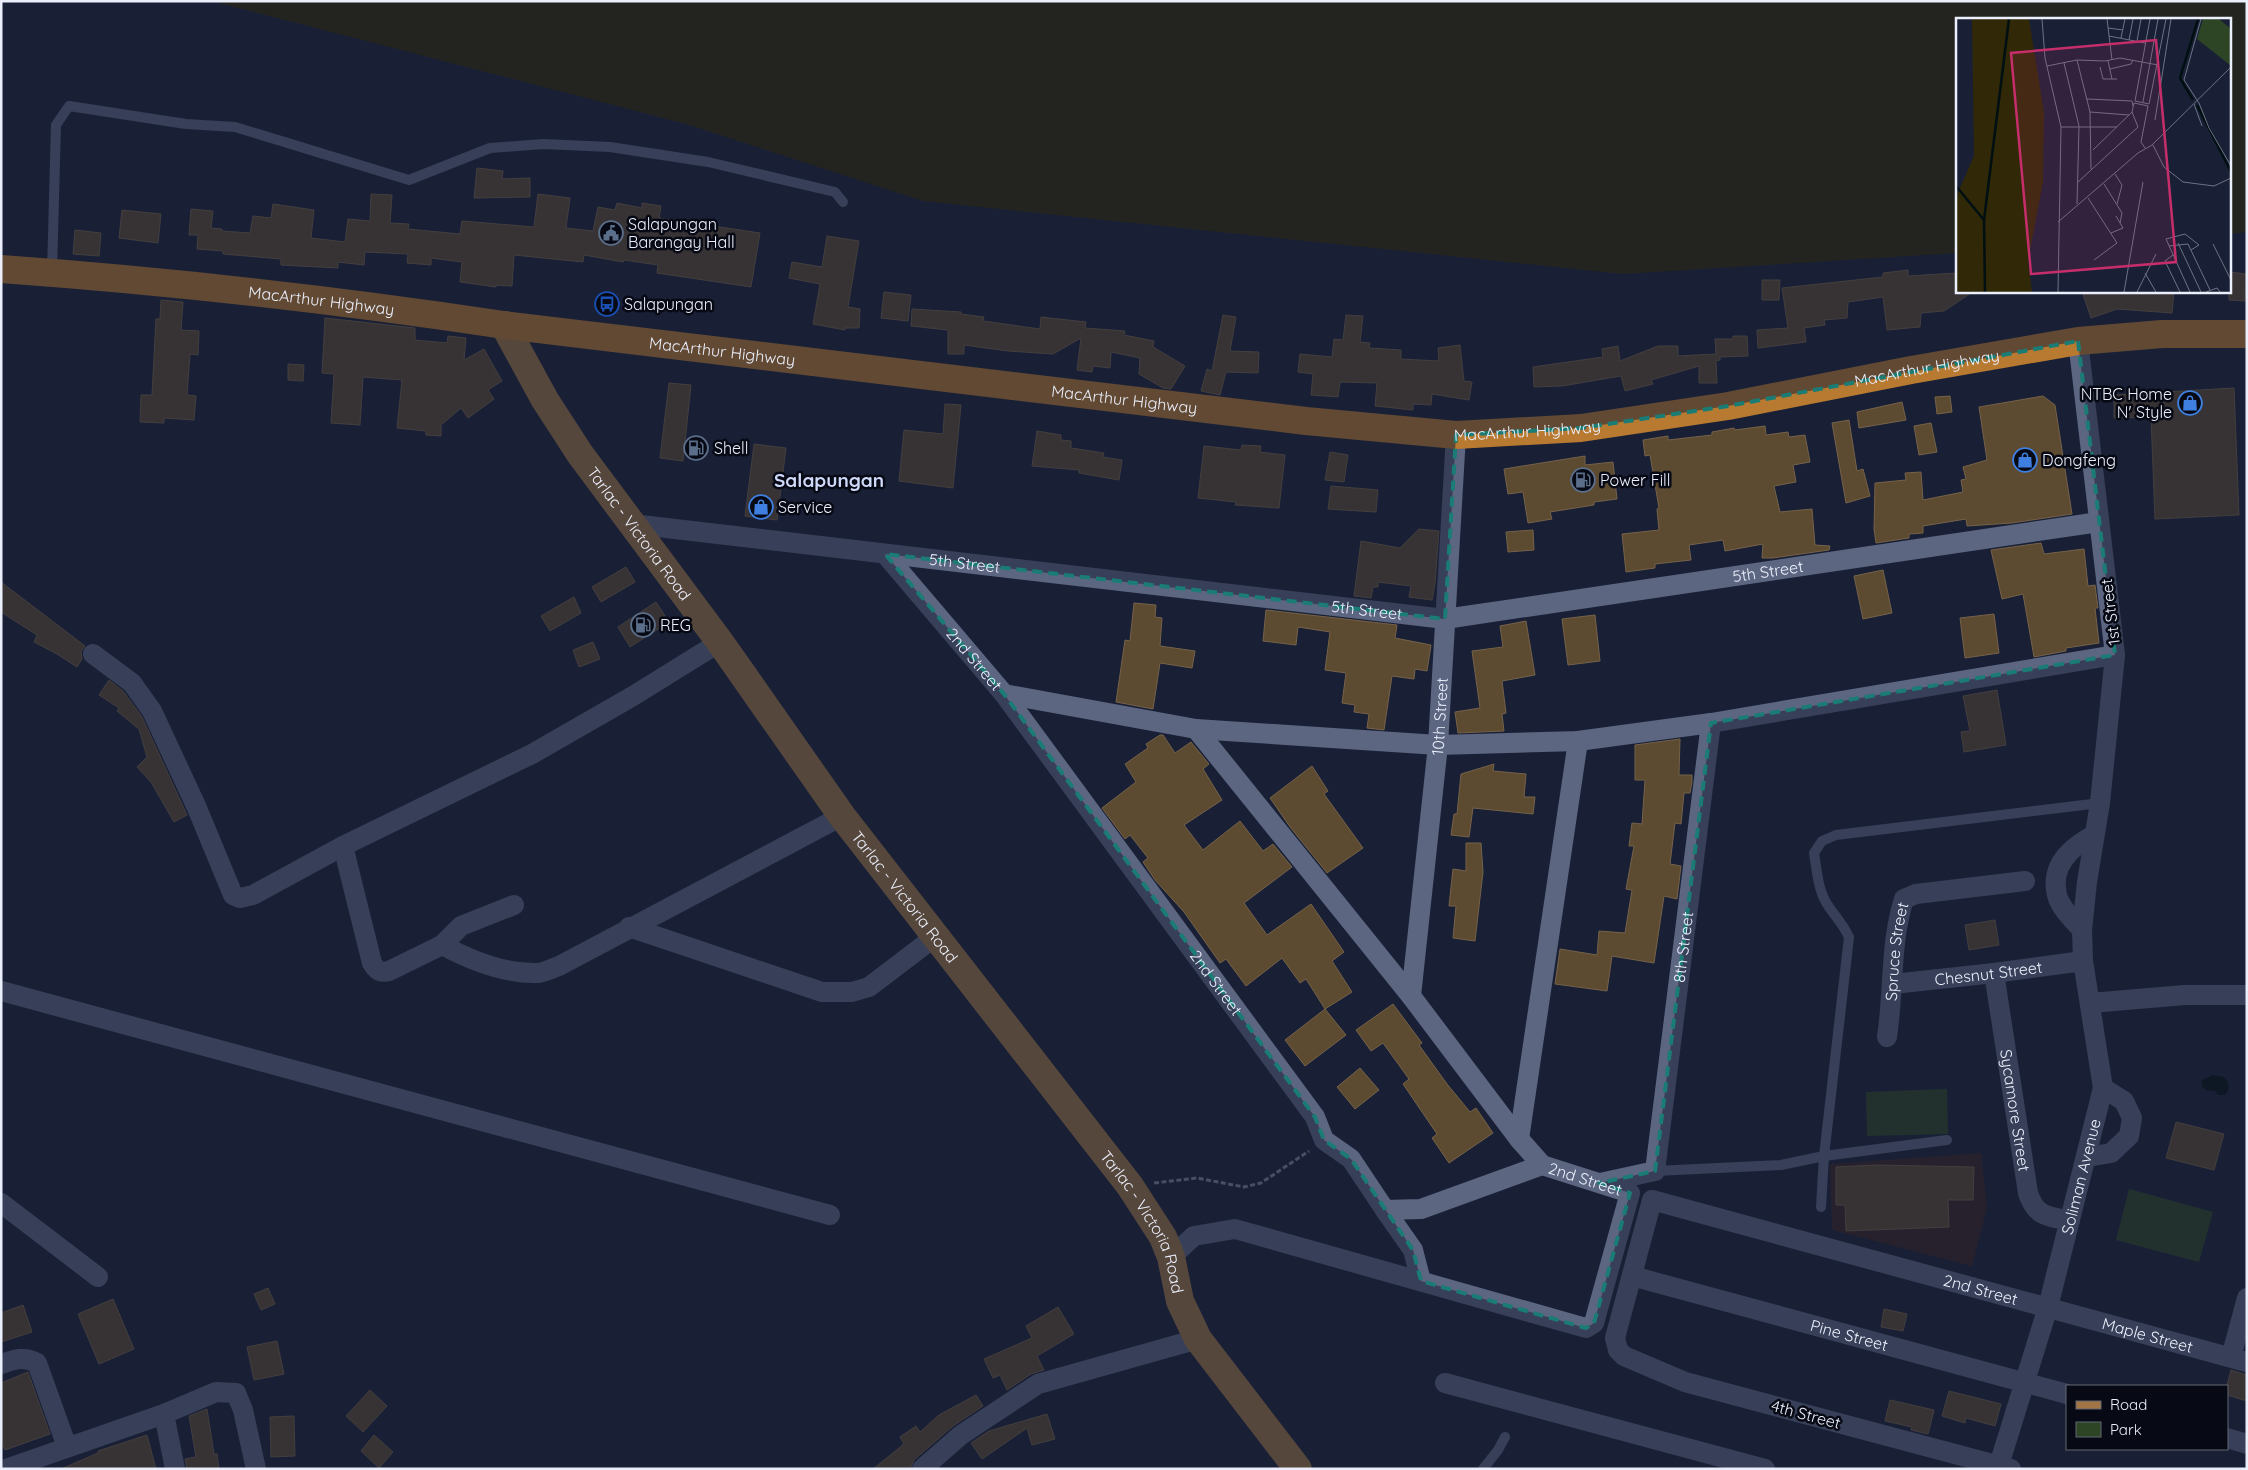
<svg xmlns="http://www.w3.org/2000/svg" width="2248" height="1470" font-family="Quicksand,sans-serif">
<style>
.education{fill:#362321}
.green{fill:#2d4525}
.sand{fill:#302806}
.water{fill:#000f11}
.building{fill:#5c4a31;stroke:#756249}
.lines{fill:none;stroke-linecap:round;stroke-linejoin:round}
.path{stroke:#818798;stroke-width:3;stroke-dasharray:5 2.5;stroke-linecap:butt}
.service{stroke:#5c6681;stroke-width:10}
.minor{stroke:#5c6681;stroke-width:20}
.primary{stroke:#a17544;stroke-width:28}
.trunk{stroke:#b87a30;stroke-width:28}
.marked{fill:none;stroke:#1a7c75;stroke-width:4;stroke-dasharray:10 6;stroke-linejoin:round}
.labels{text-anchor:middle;stroke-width:5;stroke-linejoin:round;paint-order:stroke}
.poi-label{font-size:16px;fill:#ebeffc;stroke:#070a14;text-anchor:start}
.street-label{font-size:16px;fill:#ebeffc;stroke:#070a14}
.quarter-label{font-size:19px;font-weight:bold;fill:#cfdafa;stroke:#070a14}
.inset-river{fill:none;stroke:#000f11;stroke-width:2.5}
.inset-road{fill:none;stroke:#6d7385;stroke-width:1}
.view{fill:#c62e6b;fill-opacity:0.15;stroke:#c62e6b;stroke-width:2.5}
.inset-edge{fill:none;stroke:#ebeffc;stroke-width:2.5}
</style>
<rect width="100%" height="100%" fill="#192036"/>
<path class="education" d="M1981,1153L1987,1207L1972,1266L1832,1230L1830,1164Z"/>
<path class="green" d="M1947,1089L1948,1134L1867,1136L1866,1092Z
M2129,1189L2213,1212L2199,1262L2116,1240Z"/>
<path class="sand" d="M212,1H2247V232L2229,234V19H1957V253L1623,274L923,201L686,124Z"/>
<path class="water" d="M2213,1075L2224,1077C2229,1083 2231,1089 2225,1095H2218L2215,1091L2206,1090L2202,1086V1080Z"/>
<path class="building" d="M477,168L503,171L502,179L530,178V197L474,198Z
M371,194L392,195L390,223L409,224L408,229L460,234L462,221L534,227L538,194L570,198L566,228L593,231L598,207L615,210L617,203L642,208V203L661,206L659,218L760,233L751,287L657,273L658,265L624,260L623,262L584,255L583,262L514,255L512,286L496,285V287L460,282L462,262L431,258V265L407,263L408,254L365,252L364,265L338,262V268L281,265V259L223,254V251L197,249L198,235H189L191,209L213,211L211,228L222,229V231L250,233L253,216L271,218L273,204L314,210L311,238L345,242L348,219L370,221Z
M122,210L161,214L158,243L119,238Z
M75,230L101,233L99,256L73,254Z
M827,236L859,241L848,307L860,309L859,328H845V330L813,324L820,284L789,278L792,262L822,267Z
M1908,270V276L1957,273V291H1974L1944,311L1921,313L1920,327L1887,330L1883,297L1848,302L1847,318L1824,320L1825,325L1804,328L1806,342L1758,348L1757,330L1788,328L1782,288L1883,277V273Z
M2229,272L2246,274L2245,301L2229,300Z
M1762,280H1780L1779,300H1762Z
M2082,291L2133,293V291H2174L2172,313L2117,309L2091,318Z
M884,292L911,295L908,321L881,318Z
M161,300L183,302L181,330L199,331L198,355L190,354L187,395L196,396L194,420L164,418V423L140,422L141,395H152L156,319H160Z
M912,309L961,312V314L984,317L983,321L1040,329L1041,317L1086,322L1085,328L1125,331L1124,335L1154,341L1153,347L1185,366L1171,389L1163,388L1139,374L1140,358L1111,352L1110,368L1093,366L1092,372L1077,370L1081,338L1053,354L1008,351L964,345V354H948V330L911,326Z
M1223,315L1236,317L1230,351L1259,352L1258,373L1226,372L1220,395L1201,391L1207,369L1212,371Z
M1346,315L1363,316L1360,342L1370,343L1369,348L1401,350V359L1439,361L1438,348L1460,345L1464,381L1472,382L1469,400L1432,394L1431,405L1413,404V410L1375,406L1377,383L1340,382L1338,397L1311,395L1313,374L1298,372L1300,354L1332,357L1334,339L1343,340Z
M325,318L415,328V340L447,343L448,336L466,338L464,360L484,349L502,381L488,390L494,399L486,405L468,418L461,408L441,425V436L426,435V431L397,428L402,380L363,377L360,425L331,423L334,374L322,373Z
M1733,336H1747L1748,356L1720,357V360L1716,361L1717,383H1699V366L1651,380L1653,384L1625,391L1621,376L1562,386L1534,387L1533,367L1603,357L1602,349L1618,346L1620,361L1658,346H1678V356L1716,354L1715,339H1733Z
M288,364L304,365L303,381L288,380Z
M669,383L691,385L683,461L660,458Z
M2234,388L2239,515L2155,519L2151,417L2114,418V395Z
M1950,396L1952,412L1937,414L1935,397Z
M2043,396L2055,405L2072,514L2012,523L1967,526L1966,519L1923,526V533L1909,534V538L1876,543L1874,529L1875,483L1906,480L1905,473L1921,472L1923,500L1963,492L1961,480L1966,479L1963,467L1987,460L1979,407Z
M1902,402L1906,420L1859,428L1857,412Z
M945,404L961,405L953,488L899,481L904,430L943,434Z
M1849,420L1857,471L1863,469L1870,496L1846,503L1832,423Z
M1931,423L1937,452L1919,455L1914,426Z
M1765,426L1766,435L1788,432L1789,437L1805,435L1810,462L1793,465L1796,482L1774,486L1780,512L1812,509L1815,545L1830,546L1829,550L1773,558H1762L1763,544L1725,551L1723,540L1689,545L1691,560L1655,564V568L1626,572L1622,534L1659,530L1657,509L1659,508L1650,455L1645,456L1643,440L1668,436V440L1712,435V432L1734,428L1735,430Z
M1037,431L1061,435V440L1071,441V448L1104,453L1103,457L1122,460L1119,480L1079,473V470L1032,466Z
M754,444L786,448L777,520L745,516Z
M1242,445L1261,446L1260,452L1285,455L1279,508L1235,505L1236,502L1198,498L1204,446L1241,450Z
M1330,452L1348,455L1344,482L1325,480Z
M1585,456V465L1613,462L1617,499L1594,502V505L1550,512L1552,519L1528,523L1523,492L1508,494L1504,469Z
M1331,486L1378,490L1376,512L1328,509Z
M1419,529L1439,531L1435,584L1432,600L1409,597L1411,586L1378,582V587H1373L1371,598L1354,596L1361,541L1400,548Z
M1533,530L1534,550L1508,552L1506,532Z
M2041,543L2044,554L2084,549L2088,586L2095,585L2098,608H2095L2099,643L2066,648V651L2034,657L2023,594L2002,599L1991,550Z
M626,567L635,582L601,602L592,587Z
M1883,570L1892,613L1863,619L1854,576Z
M1,582L85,646L81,652L82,659L77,667L57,654L34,642L37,635L1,612Z
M574,597L581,613L550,631L541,616Z
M656,602L669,622L630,647L618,627Z
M1134,603L1156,605L1155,617L1162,618L1160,646L1195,651L1192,668L1160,663L1153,709L1116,702L1125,640L1130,641Z
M1266,610L1397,625L1395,638L1431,645L1427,671L1415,669L1414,679L1392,676L1384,730L1367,728L1369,714L1354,712L1355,705L1342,703L1346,673L1325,670L1330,632L1298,627L1296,645L1263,641Z
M1994,614L1999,653L1965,658L1960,618Z
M1595,615L1600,661L1568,665L1562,619Z
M1526,621L1535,675L1502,681L1506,713L1502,714L1504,731L1458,733L1455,712L1480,708L1472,651L1503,647L1500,626Z
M593,642L600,659L579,667L573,650Z
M109,680L123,691L142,717L187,815L174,822L151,782L137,767L147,757L139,729L117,711L119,708L99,695Z
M1997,690L2006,745L1964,752L1961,732L1970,731L1963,696Z
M1160,735H1163L1175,753L1191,742L1209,764L1203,769L1222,800L1184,825L1203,850L1240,821L1263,851L1273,844L1292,867L1244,903L1267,935L1311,904L1344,952L1332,961L1352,992L1325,1009L1306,979L1300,983L1282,958L1246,986L1226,959L1220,963L1184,912L1155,880L1143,862L1148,858L1130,835L1125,839L1102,808L1136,782L1125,764L1148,748L1146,744Z
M1680,739L1679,775H1692V782L1690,793H1684L1681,824L1675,823L1670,864L1681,866L1677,899L1664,896L1654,963L1612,956L1607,991L1555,984L1560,949L1597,955L1599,931L1625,933L1632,890L1626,889L1634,846H1629L1632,823L1642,824L1645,780H1635V745Z
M1494,764L1493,771L1526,774L1524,797H1535L1533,814L1473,808L1469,837L1451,835L1454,814H1457L1461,774Z
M1312,766L1328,791L1324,794L1363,848L1327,873L1290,827L1270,798Z
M1466,843H1481L1483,872L1475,941L1453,938L1456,906H1449L1453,869L1466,871Z
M1995,920L1999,945L1969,950L1965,925Z
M1393,1004L1422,1043L1419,1045L1447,1084L1470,1112L1476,1108L1493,1133L1449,1163L1432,1138L1437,1134L1403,1084L1409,1079L1383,1043L1371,1051L1356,1030Z
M1325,1009L1346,1035L1305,1066L1285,1040Z
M1360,1068L1379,1090L1355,1109L1337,1087Z
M2176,1122L2224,1134L2214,1170L2166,1158Z
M1876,1165L1974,1167L1973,1200H1948L1949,1227L1846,1231L1845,1205H1836V1167Z
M268,1288L275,1304L261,1310L254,1294Z
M113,1299L134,1349L99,1364L78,1314Z
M23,1305L32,1332L1,1342V1313Z
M1058,1307L1074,1334L1037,1356L1044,1370L1031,1374L1007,1390L1000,1375L993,1378L984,1359L1032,1338L1026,1326Z
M1884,1309L1907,1314L1903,1331L1881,1327Z
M277,1341L284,1374L254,1380L247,1347Z
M2231,1370L2247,1375V1401L2227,1395V1385Z
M28,1372L50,1434L5,1450L1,1441V1383Z
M370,1390L387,1406L363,1432L346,1416Z
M1949,1391L2001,1404L1995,1426L1966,1418L1965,1423L1942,1416Z
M976,1395L983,1406L953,1426L914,1460L910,1469H873L904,1444L900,1437L916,1426L920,1432L939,1415Z
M1890,1400L1934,1410L1928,1434L1911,1430L1912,1427L1885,1421Z
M207,1409L214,1454H217L219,1469H187L185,1459L196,1457L189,1416Z
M1047,1414L1055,1439L1032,1445L1027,1428L982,1459L971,1443L989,1431Z
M294,1416L295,1456L271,1457L270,1417Z
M147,1435L156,1469H61L98,1453V1451Z
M374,1435L393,1452L379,1468L361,1451Z"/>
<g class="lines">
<path class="path" d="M1154,1183L1197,1178L1244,1187L1261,1183L1309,1151"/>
<path class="service" d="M52,272L56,125L69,106L186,124L235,127L409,180L490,148L543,144L610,147L708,162L835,192L843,202
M1655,1171L1781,1165L1824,1156L1947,1140
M1821,1207L1824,1156L1849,937C1842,922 1837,919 1829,907C1818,892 1817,871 1814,853L1822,841L1836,835L2100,803
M1483,1469L1498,1450L1505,1437"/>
<g class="minor">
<path id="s1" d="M632,524L1445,619L2099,522"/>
<path id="s2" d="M885,554L1004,694L1315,1117L1324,1140L1351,1159L1385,1210L1421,1209L1542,1165L1630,1193L1594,1323L1586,1328L1235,1229L1194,1236L1171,1257"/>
<path d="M93,654L132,683L152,711L197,808L233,895L240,898L253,895L343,846L532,754L633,696L720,642"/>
<path d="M1004,694L1196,729L1438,745L1578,741L1711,723L2115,655"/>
<path d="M1196,729L1411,996L1519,1139L1542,1165"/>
<path d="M343,846L372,963C377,971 380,973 389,971L442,945L461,926L514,905"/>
<path d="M629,927L822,992H852L869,987L936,936"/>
<path d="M2082,930C2074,921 2060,908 2057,895C2050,865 2071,847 2094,835"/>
<path d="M442,945C470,960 503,974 537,973C544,973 552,968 559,966L842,816"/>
<path id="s3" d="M1994,973L2028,1193C2036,1217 2047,1216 2070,1221"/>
<path id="s4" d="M1893,984L1994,973L2083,961"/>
<path d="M1,991L830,1215"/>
<path id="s5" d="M1411,996L1438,745L1456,435"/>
<path d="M2090,1003L2185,995H2247"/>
<path id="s6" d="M1887,1037C1894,991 1890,942 1904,899L1916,894L2025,881"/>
<path d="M1519,1139L1578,741"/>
<path d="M2087,1157L2111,1153L2129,1136L2132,1118L2124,1101L2103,1088"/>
<path id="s7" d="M1600,1183L1655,1171L1711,723"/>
<path d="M1,1203L98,1277"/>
<path d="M1385,1210L1413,1250L1421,1281"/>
<path id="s8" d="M1632,1276L2067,1394"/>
<path d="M2231,1357L2247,1298"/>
<path d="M1,1364C15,1359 25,1356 37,1363L67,1447"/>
<path d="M1445,1383L1765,1469"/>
<path d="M164,1414L175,1469"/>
<path d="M2227,1438L2247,1444"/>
<path id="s9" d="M1999,1465L2048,1307L2103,1088L2083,961L2082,930L2087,882L2100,803L2115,655L2078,341"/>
<path d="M6,1469L164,1414L216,1392L236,1393L243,1410L256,1469"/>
<path d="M922,1469L961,1435L1038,1384L1198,1339"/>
<path id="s10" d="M2011,1469L1685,1382L1624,1356L1618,1350L1615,1338L1652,1200L2247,1362"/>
</g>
<path class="primary" id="s11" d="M504,325L545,400L580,454L720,642L842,816L1130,1186L1163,1237L1171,1257L1180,1301L1198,1339L1298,1469"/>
<path class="trunk" id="s12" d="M1,269C169,281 337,300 504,325L1306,421L1456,435L1581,428L1728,406L1911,370L2078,341L2162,334H2247"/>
</g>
<path d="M0 0H2248V1470H0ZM2078,341L2115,655L1711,723L1655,1171L1599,1183L1630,1193L1594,1323L1586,1328L1421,1281L1413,1250L1351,1159L1324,1140L1315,1117L1004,694L885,554L1445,619L1456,435L1581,428L1728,406Z" fill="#192036" fill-opacity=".55" fill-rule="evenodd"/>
<path class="marked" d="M2078,341L2115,655L1711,723L1655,1171L1599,1183L1630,1193L1594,1323L1586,1328L1421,1281L1413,1250L1351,1159L1324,1140L1315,1117L1004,694L885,554L1445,619L1456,435L1581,428L1728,406Z"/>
<defs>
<g id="civic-ring" transform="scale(1.25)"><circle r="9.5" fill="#070a14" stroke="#5c6f8a" stroke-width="1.5"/><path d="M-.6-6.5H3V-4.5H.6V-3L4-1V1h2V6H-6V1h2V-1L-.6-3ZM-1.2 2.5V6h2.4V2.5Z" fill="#5c6f8a"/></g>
<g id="bus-ring" transform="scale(1.25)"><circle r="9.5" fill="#070a14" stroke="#1a4fb4" stroke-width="1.5"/><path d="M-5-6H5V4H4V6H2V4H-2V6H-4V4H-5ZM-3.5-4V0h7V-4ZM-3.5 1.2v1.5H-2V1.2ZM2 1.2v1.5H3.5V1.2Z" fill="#1a4fb4"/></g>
<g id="shop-ring" transform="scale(1.25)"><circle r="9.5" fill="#070a14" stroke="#3f7fe0" stroke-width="1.5"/><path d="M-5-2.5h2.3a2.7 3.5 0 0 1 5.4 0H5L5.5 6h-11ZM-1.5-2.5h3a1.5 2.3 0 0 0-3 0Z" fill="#3f7fe0"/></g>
<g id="fuel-ring" transform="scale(1.25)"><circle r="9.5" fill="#070a14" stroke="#5c6f8a" stroke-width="1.5"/><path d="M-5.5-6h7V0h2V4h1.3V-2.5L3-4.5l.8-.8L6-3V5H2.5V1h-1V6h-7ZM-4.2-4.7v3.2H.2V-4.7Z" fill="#5c6f8a"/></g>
</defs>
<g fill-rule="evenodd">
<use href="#civic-ring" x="611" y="233"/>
<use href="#bus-ring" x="607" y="304"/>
<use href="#shop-ring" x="2190" y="403"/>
<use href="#fuel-ring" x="696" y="448"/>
<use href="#shop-ring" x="2025" y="460"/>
<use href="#fuel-ring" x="1583" y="480"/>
<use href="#shop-ring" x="761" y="507"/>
<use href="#fuel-ring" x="643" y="625"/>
</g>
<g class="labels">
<g class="poi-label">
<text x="628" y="230">Salapungan<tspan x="628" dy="18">Barangay Hall</tspan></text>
<text x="624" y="310">Salapungan</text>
<text x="2172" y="400" text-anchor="end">NTBC Home<tspan x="2172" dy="18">N' Style</tspan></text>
<text x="714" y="454">Shell</text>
<text x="2042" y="466">Dongfeng</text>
<text x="1600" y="486">Power Fill</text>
<text x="778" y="513">Service</text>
<text x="660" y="631">REG</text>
</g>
<g class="street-label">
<text dy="6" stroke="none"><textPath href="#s12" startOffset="322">MacArthur Highway</textPath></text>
<text dy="6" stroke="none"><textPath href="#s12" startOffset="726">MacArthur Highway</textPath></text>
<text dy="6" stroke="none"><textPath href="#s12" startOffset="1941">MacArthur Highway</textPath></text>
<text dy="6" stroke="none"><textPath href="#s12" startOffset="1131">MacArthur Highway</textPath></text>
<text dy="6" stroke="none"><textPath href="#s12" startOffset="1536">MacArthur Highway</textPath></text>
<text dy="6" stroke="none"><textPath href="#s11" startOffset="249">Tarlac - Victoria Road</textPath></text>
<text dy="6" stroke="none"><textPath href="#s1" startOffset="335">5th Street</textPath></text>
<text dy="6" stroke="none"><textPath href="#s1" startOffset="1145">5th Street</textPath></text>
<text dy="6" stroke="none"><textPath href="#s1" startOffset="740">5th Street</textPath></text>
<text transform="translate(2110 612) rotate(-97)" y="6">1st Street</text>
<text dy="6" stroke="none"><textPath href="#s2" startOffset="138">2nd Street</textPath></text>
<text dy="6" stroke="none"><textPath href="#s5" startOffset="281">10th Street</textPath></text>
<text dy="6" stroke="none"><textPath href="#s11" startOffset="699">Tarlac - Victoria Road</textPath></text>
<text dy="6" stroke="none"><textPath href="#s7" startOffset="282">8th Street</textPath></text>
<text dy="6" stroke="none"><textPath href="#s6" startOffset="86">Spruce Street</textPath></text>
<text dy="6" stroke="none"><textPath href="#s4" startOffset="96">Chesnut Street</textPath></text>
<text dy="6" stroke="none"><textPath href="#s2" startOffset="542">2nd Street</textPath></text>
<text dy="6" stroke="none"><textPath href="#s3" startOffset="139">Sycamore Street</textPath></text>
<text dy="6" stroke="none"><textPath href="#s9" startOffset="300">Soliman Avenue</textPath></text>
<text dy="6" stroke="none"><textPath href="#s2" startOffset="1038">2nd Street</textPath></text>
<text dy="6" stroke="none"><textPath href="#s11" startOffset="1104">Tarlac - Victoria Road</textPath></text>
<text dy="6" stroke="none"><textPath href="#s10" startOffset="908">2nd Street</textPath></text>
<text dy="6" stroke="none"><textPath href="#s10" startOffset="1081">Maple Street</textPath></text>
<text dy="6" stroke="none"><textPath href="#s8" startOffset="225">Pine Street</textPath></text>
<text transform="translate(1806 1414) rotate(15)" y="6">4th Street</text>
</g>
<g class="quarter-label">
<text x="829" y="487">Salapungan</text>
</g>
</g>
<g transform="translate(1956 18)">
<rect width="275" height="275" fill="#192036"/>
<path d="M247,1H263L275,11L274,47L241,21Z" fill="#2d4525"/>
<path d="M16,1H73L88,94L87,164L72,243L76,274H0V179L18,138Z" fill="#302806"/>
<path class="inset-river" d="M237,82L224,60L242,1M241,87L275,154M0,168L28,202M29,274L28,202L53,1"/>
<path class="inset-road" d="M86,1L89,40L105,109L102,274M151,1L156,42M194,1L179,83L193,86L210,1M245,1L228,62L243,85L253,110L275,148M152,10L167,12M153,18L189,25M165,20L169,1M173,22L177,1M181,23L185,1M121,42L134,94L135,151M152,43L156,61M108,45L123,108L121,186M91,48L121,42L149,43L164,40L202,47M144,49L147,61H161M154,51L175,46L177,42M131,81L176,83L177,88M187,84L202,1M238,86L246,108M134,94L173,97M199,102L215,1M105,109H161M197,127L208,149L227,164L258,168L275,160M137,132L176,94M159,156L166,167L161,186M122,164L182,109L176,94L178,85L192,88L185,124L189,130M148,166L166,195L164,205M132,180L161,225L138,242M102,204L182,135L196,127L275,49M155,215L167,210L160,198M222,225L245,274M257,226L275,262M213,228L232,226L254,272M217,237L209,243L224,274M189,255L200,274M168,274L187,164M181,274L200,236M234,274L210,221L229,216L243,227L235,232M250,274L261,270L264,274"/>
<path class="view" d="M200,22L220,244L75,256L55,35Z"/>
<rect width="275" height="275" class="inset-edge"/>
</g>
<rect width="2248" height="1470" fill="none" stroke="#ebeffc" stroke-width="5"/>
<rect x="2066" y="1385" width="162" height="65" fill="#070a14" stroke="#626671"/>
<rect x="2076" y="1401" width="25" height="8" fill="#a17544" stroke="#626671"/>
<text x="2110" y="1410" font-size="15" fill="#ebeffc">Road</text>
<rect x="2076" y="1422" width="25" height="15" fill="#2d4525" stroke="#626671"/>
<text x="2110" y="1435" font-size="15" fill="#ebeffc">Park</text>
</svg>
